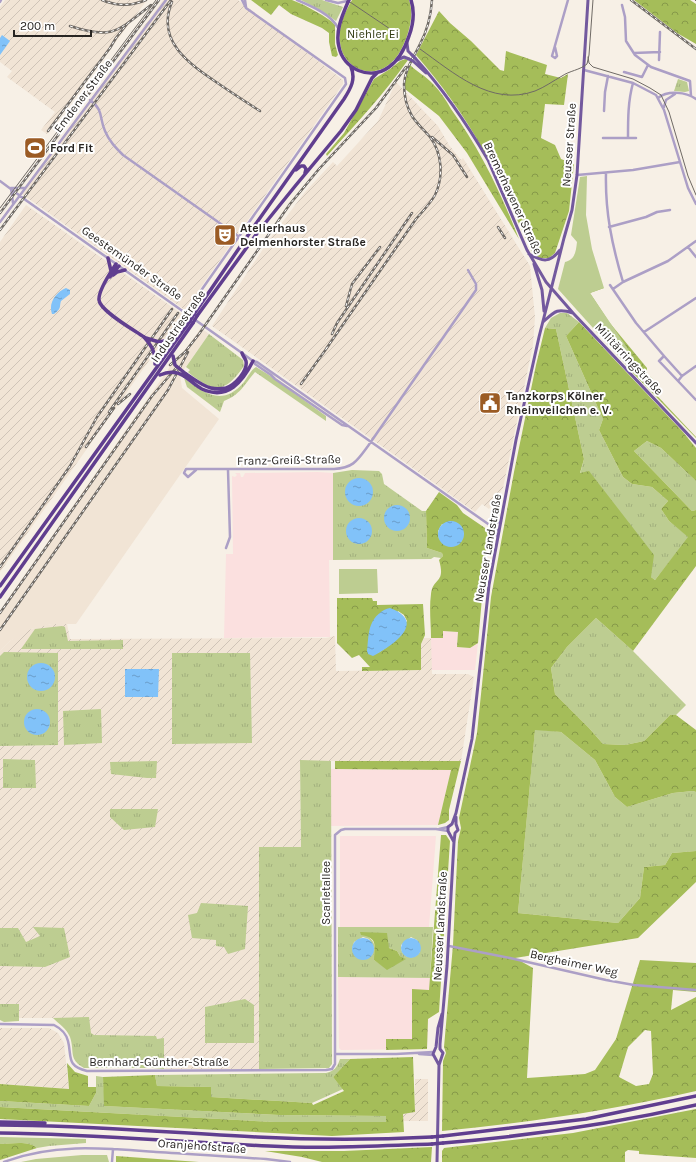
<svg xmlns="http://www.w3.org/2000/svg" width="696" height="1162" font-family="Karla,sans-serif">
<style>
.commercial{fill:#fbe0df}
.industrial{fill:url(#industrial-furrows)}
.built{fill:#f1e4d5}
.grass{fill:url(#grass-tufts);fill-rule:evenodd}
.forest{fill:url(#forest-crowns);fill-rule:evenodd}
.park{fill:#bdcd91}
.water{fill:url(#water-ripples)}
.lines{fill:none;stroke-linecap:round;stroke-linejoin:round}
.minor{stroke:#ac9fc6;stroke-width:2.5}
.major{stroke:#73599e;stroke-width:3}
.highway{stroke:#603e8f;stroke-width:3.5}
.tram{stroke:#6f6a65;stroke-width:1}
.rail-casing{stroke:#6f6a65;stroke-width:2.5}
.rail{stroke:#fff;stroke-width:1;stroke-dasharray:3;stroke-linecap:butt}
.major-bridge{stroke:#73599e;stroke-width:3}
.highway-bridge{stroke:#603e8f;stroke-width:3.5}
.labels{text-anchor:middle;stroke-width:4;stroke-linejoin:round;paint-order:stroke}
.park-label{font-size:12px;fill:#333c13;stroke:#fff}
.street-label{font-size:12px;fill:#282522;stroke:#fff}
.poi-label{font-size:12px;font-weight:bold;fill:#282522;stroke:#fff;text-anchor:start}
</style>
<defs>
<pattern id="industrial-furrows" width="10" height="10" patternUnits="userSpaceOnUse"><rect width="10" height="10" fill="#f1e4d5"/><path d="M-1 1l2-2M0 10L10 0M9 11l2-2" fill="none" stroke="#cfc3b7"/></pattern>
<pattern id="grass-tufts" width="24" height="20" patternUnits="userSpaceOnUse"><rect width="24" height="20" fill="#bdcd91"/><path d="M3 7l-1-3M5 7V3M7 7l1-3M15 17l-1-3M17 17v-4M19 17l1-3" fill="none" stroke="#a2b07d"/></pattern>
<pattern id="forest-crowns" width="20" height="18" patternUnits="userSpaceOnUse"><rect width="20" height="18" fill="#a5bd59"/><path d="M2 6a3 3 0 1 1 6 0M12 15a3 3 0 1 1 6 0" fill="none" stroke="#869949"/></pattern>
<pattern id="water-ripples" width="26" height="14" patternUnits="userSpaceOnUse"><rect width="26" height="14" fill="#81c2f9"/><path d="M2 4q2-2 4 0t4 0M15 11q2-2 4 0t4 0" fill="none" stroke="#6a9dc9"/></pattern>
</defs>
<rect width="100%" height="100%" fill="#f7f0e6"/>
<path class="commercial" d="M318,472L333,473V560H329L330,637L224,638L226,554H233L232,476L235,477L237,475L235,473H240L241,477H243L245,473Z
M443,631L458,632L457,647L470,648L478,643L475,670H431V638H443Z
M331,769L451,770L438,825L331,826Z
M340,836H436L429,927H340Z
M338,977L430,978L427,1049L341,1050L339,1048Z"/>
<path class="industrial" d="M5,0H147L47,134L41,130L55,112L7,77L12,71L0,62V7Z
M163,0H238L343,80V84L185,310L22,194Z
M396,82L438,126L449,145L461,160L463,158L530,266L535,317L533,345L503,488L489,509L482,504L475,512L212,326L269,240L305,192L333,162L337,166L378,121Z
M26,205L182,314L0,572V242Z
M52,624H67L70,639L326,638L335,636L336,671L418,670V638H431L432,674H468L474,677L461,761H300L301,847H259V1069H164V1059H79V1018H0V651L10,641L23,632L37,627Z
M0,1028H49L58,1033L64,1043L69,1089L0,1084Z
M415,1079H428V1121H403V1114L415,1112Z"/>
<path class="built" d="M201,328L209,334L180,375L182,388L219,419L76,624H52L31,629L10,641L0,651V611L176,358L186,349Z"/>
<path class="grass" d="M301,0H322L343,7L336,21L322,11Z
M678,79L687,82L689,91L685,92L674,91Z
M560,313H567L579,322L566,336L603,419L599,430L623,477L632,484L652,487L668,501L661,509L669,521L689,537L655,580L651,577L601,487L589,472L580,474L584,459L556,329L545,328L551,318Z
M209,334L243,360L244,366C236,377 225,393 209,386C202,383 194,377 188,372L190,370L186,367Z
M256,367L269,375L326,416V421L255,372C244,385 240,395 224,401L220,412L187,387L184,378C205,394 223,407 244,382C248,377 250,371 256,367Z
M647,441L661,448L696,481V510L692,511L634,451Z
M352,470L379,471L382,474L384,484L422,511H426L427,548L442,553L443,556L441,558L434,557L431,559L333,560V473Z
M596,618L633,651L686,705L676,715H670L644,741L625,745L603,744L589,728L555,694L551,668L567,647Z
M62,626L65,627L68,641L123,640V649H21L35,629Z
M4,652L58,653V745L0,746V656Z
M172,653H250L252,743L172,744Z
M101,709L102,743L64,745L63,711Z
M535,729L561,732L595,760L615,797L627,807L673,793L693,791L696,792V851L672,853L665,865L644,867L640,898L618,923L518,913Z
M3,759L35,760L36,788H3Z
M300,760L331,761L332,1064L329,1068L259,1069V847H301Z
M157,761L156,778H147L111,774L110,762Z
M110,809H158L155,827L124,830L110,817Z
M201,903L248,906L245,949L228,954L224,947L216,946V940L192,938L188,915L197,913Z
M33,927L64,928L70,957L45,967L0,966V928H18L26,942L40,936Z
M338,927H433L430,978L338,977ZM363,937L369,939L374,948L372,955L352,949L354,942ZM369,937L389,948L397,951L400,956L405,959L387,969L374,960C374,949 378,946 369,937ZM411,937L417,940L420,952C413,962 400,957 401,945Z
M245,999L254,1005V1043H205V1007Z
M0,1004H19V1021L4,1022L0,1020Z
M89,1017L91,1033L94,1035L156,1036L157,1039L164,1038V1069L153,1068H84C68,1059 75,1052 70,1037C67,1029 59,1024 53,1018Z
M340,1059H350L333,1077L343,1089L312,1103L211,1097V1087L157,1086L155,1075L326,1073C334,1071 337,1068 340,1059Z
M96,1076L103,1077L105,1106L279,1115L387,1116L386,1122H274L0,1107V1101L89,1106L96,1093Z
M0,1137L86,1139V1143L49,1146L37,1148C29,1140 10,1144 0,1144Z"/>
<path class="forest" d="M251,0H292L304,5L322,15L331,21L335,25V44L338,55L336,57L332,56L329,42V33L322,28L291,14L279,5L271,15Z
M352,0H409C413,11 411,25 407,36C403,47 397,60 387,66C367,80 341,65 340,41C338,26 345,12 352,0Z
M634,0H690L696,4V44L677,33Z
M439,11L450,23L471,41L500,70L504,71L506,51L547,65L545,74L561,78L568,74L564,105L545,104L541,138L555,145L561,159L574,164L569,211L555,253L549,258H540L533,254L531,249C515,216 501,182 483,150C465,116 441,84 416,55Z
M405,59L408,60C384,94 355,125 327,156L326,154L344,133L374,79L390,69L400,61Z
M410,65C417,72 426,76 433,84C440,91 446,100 451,109C480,149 501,193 519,239L467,153L439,116L405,89V81Z
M586,287L604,288L590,293L609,322L647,368V374L653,379L647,385L696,437V438L631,371L629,368L631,363Z
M579,322L683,432L696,448V481L661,448L647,441L634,451L692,511L696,510V566L633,651L596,618L567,647L551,668L555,694L589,728L603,744L625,745L644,741L670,715H676L696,730V792L693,791L673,793L627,807L615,797L595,760L561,732L535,730L518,913L618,923L640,898L644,867L665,865L672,853L696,851V882L638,938L515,958L533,968L527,1078L585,1074L595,1070L616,1039L640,960L696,963V992L673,990L671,1010L696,997V1091C612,1110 527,1123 442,1131L443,1061L446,1053L444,1047L453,945L458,841L461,828L459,818L477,733L491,597L514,472L536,365L545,328L556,329L584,459L580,473L589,471L654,555L651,577L655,580L688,537L669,521L661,509L668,501L652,487L632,484L623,477L599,430L603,419L566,336ZM645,1030L651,1031L653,1074L649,1084L636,1086L619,1077L628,1047Z
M439,492L457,505L463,513L488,530L478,643L470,648L457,647L458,632L443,631V638H431C431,624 429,608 431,594C433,577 446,584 439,560L443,556L442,553L427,548L426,511ZM442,524L464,533L461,542L439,539L438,531Z
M337,598H372L373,601H377V605L423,604L425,635L421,644V670L362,671V667H370L359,655L352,658L337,643ZM398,611L404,615L407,621L387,647L378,653Z
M335,761H461L449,810V820L445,823L438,825L451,770L335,769Z
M441,835H446L450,841L439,1012L428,1019L427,1049L386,1050V1039H412V989L429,990Z
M360,932L387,933L389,948L397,951L400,956L406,959L387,970L374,960C374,946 379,938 361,935Z
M413,1057L415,1112L403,1114L404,1132L332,1136L0,1119V1107L274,1122H386V1116L279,1115L104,1106L103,1077L155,1075L157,1086L211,1087V1097L312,1103L313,1105L344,1091L333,1077L350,1059Z
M67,1063L75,1072L88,1076V1087H96V1093L89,1106L0,1101V1084L69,1089Z
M696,1109V1158L639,1154V1151L628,1150L625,1152V1162H442V1151L444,1148L573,1133Z
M0,1144C10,1144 29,1140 37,1148L0,1160Z
M432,1147L431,1162H322L302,1157L265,1151H344Z
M116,1156L199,1162H116Z"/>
<path class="park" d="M587,176L586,215L592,249L604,288L590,293L634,358L629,368L558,289L565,262C575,260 576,251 577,242L571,235L580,177Z
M339,569H377L378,593L339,594Z
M82,1155H107L109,1162H21L36,1159Z"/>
<path class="water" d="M2,35L10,41L0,55V38Z
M66,288L70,290V294L61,301C59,307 62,308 54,314H52C48,303 56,292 66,288Z
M345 492a14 14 0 1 1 28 0a14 14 0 1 1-28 0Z
M384 518a13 13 0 1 1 26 0a13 13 0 1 1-26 0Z
M346 531a13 13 0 1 1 26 0a13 13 0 1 1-26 0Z
M438 534a13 13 0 1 1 26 0a13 13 0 1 1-26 0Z
M390,608C428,622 392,646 373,656L368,654L367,651C368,643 368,632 371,625C374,617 382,609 390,608Z
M27 677a14 14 0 1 1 28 0a14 14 0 1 1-28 0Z
M125,669H159L158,697H125Z
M24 722a13 13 0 1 1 26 0a13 13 0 1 1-26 0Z
M352 949a11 11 0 1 1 22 0a11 11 0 1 1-22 0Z
M401 948a10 10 0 1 1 20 0a10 10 0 1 1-20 0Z"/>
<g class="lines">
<path class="minor" d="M245,0L246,7
M297,0C311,6 331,14 338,28
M326,0L338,3L347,1
M0,2L1,0
M622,5L625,17L626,41L635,55L651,67L690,81L691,96
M555,47L557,56L555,58L552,56L568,0
M634,53L660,52
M659,60L660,32
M584,70L633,83L656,95L664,110L688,188L696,204
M624,72L642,77L648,65
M658,98C668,90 686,92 696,99
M90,100C104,110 99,118 105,131C109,141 116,148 123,155L238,236
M664,107L666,100L675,94
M604,111L605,92L608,76
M603,138H636
M628,138C628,119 628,101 633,83
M606,173C605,212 612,245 623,282
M577,175L633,170L680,162
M0,181L27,201L242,353L253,361L257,362L491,526L499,531
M13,203L11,188H25
M0,222L166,0
M609,227L646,217L657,212L670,210
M688,247L696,257
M610,285L636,323L664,356L659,361L678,381
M613,289L623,282L668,261L696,241
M186,312L346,84L345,78L246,8L242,0
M644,332L696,298
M664,356L682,376L678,381L696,400
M254,361L255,364L271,375L275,379L342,425L347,426
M682,376L696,366
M196,470L188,477L184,473L186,469H334C353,468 357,461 368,446L476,290V284L468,270
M491,526L501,521
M492,528L498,537
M226,548L230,537L228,470
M439,829L448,827
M449,946L510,958L606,980L634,985L696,990
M0,1024L54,1025C60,1028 66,1033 68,1041C72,1057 66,1066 87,1071L326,1070L332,1069L335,1064V835L341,830L345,829H436L448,831
M335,1054H396L433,1052
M419,1054L433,1055
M4,1162C53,1143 104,1148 156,1152C192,1154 229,1157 266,1159L290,1162
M112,1162L113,1149"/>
<path class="major" d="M407,43L408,51L412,55
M415,58C443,89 467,124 488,160L527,250L546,282L573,313L696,443
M397,60L404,57L409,59
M413,61L426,73
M529,254C543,262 550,263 560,250
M534,264L542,290L544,311
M543,322C555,311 557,308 573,313
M454,842L448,831V827L452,824L456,813L472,739L489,585L516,440L539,337L564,238L572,210L577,175L588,0
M439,1065L433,1054L436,1047L438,1028L442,1014
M437,1162L439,1065L443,1053L440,1049V1044L447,966L454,842L455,833L458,830L456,824V817"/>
<path class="highway" d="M348,2C342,16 335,32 339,47C343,69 370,81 389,67C399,60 405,48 409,36C413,25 415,12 411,0
M296,170L301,166H304L306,169L305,173
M108,258L111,271
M116,264C111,272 98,290 99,300C100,311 134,330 144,337
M113,275L117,272L125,270
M110,277L119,266
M194,314L255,225L344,99C351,88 356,79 351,67
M197,316L258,232L296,185L341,131L356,110L372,78L378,72
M169,340L179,333
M186,374C194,379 202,386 211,388C215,389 221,389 226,388C235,385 248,371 246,361C245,358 243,356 242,353
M184,376C190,380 196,386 202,389C228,401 243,381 253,361
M0,586L190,321
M0,597L193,323
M0,1122L45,1123
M0,1125C86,1125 171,1133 257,1137C315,1140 374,1140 432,1137
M0,1133C90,1134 179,1142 269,1146C323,1149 378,1146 432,1144
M443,1136L586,1119L696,1096
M443,1143C528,1136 613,1124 696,1105"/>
<path class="tram" d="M347,0L399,35
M695,0L696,1
M420,49C454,73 491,107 535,91C545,87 553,81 562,76C569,71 580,70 587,64L589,55L593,0
M588,57L589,63L593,67L633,79L650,88L661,95L669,112L688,176L696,195
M0,208L156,0"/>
<g class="rail-casing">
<path id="rail" d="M102,0C116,6 132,6 146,0
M631,0L696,49
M172,2C155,42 191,65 219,84C232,93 246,102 260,111
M70,26C113,40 118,31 151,5
M48,131L110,48L116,38L127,24
M432,137L453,155L467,177
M0,213L159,0
M498,227L505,238
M0,230L171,0
M346,306L352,284L380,247
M332,334L337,323L412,213
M326,349L416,219C423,211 430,204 435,195C444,176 442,153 430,137C424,130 417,124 412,116C406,106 404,95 404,84C405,69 414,57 420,44C427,31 431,15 432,0
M170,365L185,352L199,334L290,204L319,169L376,108L406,67
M301,384L329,345
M118,404L130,394
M109,412L178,313
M86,447L114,408
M0,567L70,466L97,417L172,309
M0,613L152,396L177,367
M0,630L168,390L188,352"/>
</g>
<use href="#rail" class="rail"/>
<path class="major-bridge" d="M412,55L415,58
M409,59L413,61"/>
<path class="highway-bridge" d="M348,2L349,0
M190,321L194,314
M193,323L197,316
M144,337C151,345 156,352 155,364
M146,338L159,342L169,340
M173,356L175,365L186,374
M160,375C169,371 176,371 184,376
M432,1137L443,1136
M432,1144L443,1143"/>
</g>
<defs>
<g id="stadium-square" transform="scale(1.15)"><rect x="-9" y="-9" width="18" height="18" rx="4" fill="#9b5b24" stroke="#fff"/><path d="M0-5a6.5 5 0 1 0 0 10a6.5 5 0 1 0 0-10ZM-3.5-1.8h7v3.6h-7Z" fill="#fff"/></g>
<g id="theatre-square" transform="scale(1.15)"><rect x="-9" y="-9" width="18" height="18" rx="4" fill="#9b5b24" stroke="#fff"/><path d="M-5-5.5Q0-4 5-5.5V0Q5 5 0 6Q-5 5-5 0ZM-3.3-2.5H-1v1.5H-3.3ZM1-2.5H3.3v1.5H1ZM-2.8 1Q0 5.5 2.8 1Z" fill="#fff"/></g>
<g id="civic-square" transform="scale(1.15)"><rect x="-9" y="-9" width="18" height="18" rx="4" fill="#9b5b24" stroke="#fff"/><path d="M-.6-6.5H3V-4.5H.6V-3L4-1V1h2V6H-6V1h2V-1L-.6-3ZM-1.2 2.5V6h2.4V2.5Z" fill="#fff"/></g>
</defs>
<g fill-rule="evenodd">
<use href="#stadium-square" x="35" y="148"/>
<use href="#theatre-square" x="225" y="235"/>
<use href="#civic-square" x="490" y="403"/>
</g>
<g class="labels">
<g class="park-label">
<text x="373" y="38">Niehler Ei</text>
</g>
<g class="street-label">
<text transform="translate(83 96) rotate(-53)" y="4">Emdener Straße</text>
<text transform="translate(569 145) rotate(-86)" y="4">Neusser Straße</text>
<text transform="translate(513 198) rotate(65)" y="4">Bremerhavener Straße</text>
<text transform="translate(132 263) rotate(35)" y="4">Geestemünder Straße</text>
<text transform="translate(178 326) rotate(-55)" y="4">Industriestraße</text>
<text transform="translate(629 359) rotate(47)" y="4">Militärringstraße</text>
<text transform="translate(289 460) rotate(-1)" y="4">Franz-Greiß-Straße</text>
<text transform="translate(488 548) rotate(-80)" y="4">Neusser Landstraße</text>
<text transform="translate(326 893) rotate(-90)" y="4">Scarletallee</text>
<text transform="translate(440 926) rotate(-87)" y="4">Neusser Landstraße</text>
<text transform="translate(574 963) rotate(12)" y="4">Bergheimer Weg</text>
<text x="159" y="1066">Bernhard-Günther-Straße</text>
<text transform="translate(202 1146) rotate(4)" y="4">Oranjehofstraße</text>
</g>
<g class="poi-label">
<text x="50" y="152">Ford Fit</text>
<text x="240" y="232">Atelierhaus<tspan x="240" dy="14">Delmenhorster Straße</tspan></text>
<text x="506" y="400">Tanzkorps Kölner<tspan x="506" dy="14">Rheinveilchen e. V.</tspan></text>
</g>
</g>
<path d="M14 30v6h77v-6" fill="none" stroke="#282522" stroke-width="2"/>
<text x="20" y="30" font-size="12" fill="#282522" stroke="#ffffff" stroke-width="3" paint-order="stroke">200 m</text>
</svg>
